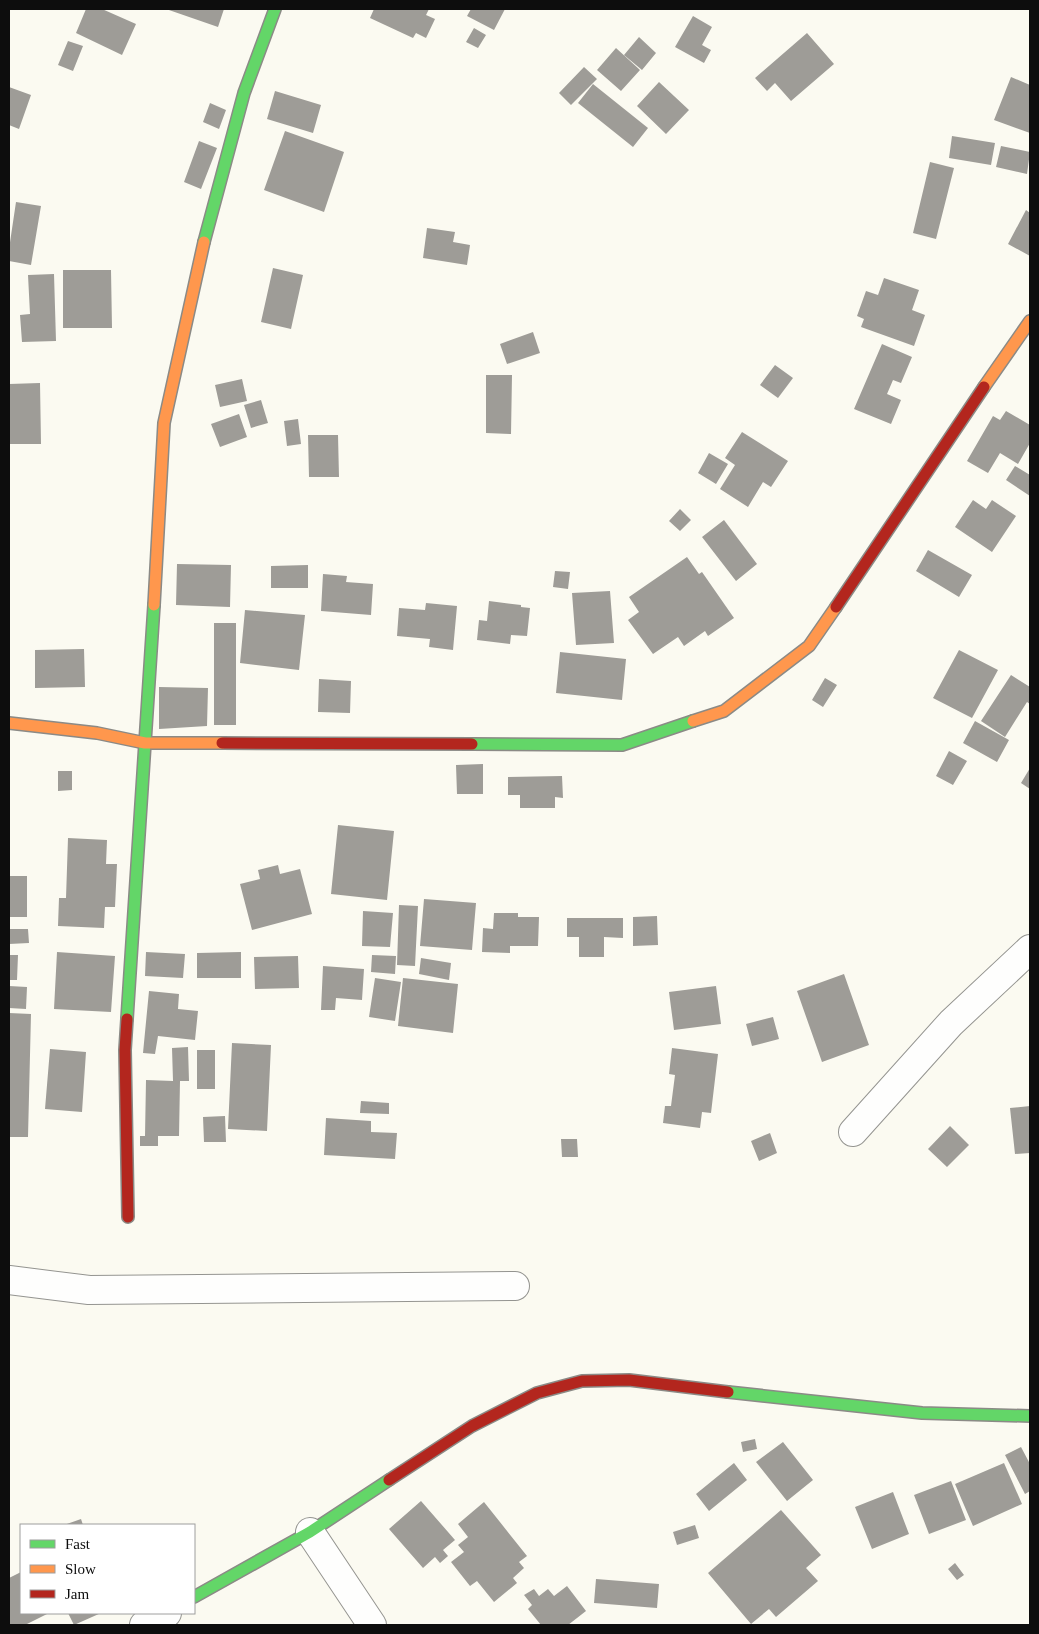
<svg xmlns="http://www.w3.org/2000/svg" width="1039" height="1634" font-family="'Times New Roman',serif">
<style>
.building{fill:#9e9c97}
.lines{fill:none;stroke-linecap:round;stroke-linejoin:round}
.street-casing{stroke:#949490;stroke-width:30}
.fast-casing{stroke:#8b8a86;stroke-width:14}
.slow-casing{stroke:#8b8a86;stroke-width:14}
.jam-casing{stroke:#8b8a86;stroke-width:14}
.street{stroke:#fefefd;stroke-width:28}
.fast{stroke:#63d668;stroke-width:11}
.slow{stroke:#ff974d;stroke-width:11}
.jam{stroke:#b3261e;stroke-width:11}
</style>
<rect width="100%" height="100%" fill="#fbfaf1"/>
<path class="building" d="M86,9H102L136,24L122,55L76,33Z
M166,9H224L218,27Z
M374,9H429L426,15L435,19L426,38L416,33L413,38L370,18Z
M471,9H505L494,30L467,16Z
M693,16L712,27L702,45L711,50L704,63L675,47Z
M474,28L486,35L478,48L466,42Z
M807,33L834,64L791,101L775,83L767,91L755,78Z
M639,37L656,53L642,70L624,55Z
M68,41L83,46L73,71L58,65Z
M616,48L640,70L621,91L597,70Z
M584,67L597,79L571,105L559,93Z
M1011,77L1030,85V133L994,120Z
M659,82L689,110L666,134L637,106Z
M593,84L648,128L633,147L578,103Z
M9,87L31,95L19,129L9,125Z
M275,91L321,105L313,133L267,119Z
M210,103L226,110L219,129L203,122Z
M285,131L344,152L324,212L264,190Z
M952,136L995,143L991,165L949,158Z
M199,141L217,148L201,189L184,182Z
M1001,146L1030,152L1027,174L996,167Z
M930,162L954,168L936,239L913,233Z
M16,202L41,206L31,265L9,261V249Z
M1026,210L1030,213V256L1008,244Z
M427,228L455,232L453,242L470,245L467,265L423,258Z
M273,268L303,275L291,329L261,322Z
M63,270H111L112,328H63Z
M54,274L56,341L22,342L20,315L30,314L28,275Z
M884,278L919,290L912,310L925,315L914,346L861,327L864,319L857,316L866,291L878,295Z
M533,332L540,353L507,364L500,344Z
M882,344L912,357L901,383L893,380L887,394L901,400L891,424L854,409Z
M775,365L793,378L778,398L760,385Z
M486,375H512L511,434L486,433Z
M242,379L247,401L220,407L215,385Z
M40,383L41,444H9V384Z
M261,400L268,423L251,428L244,405Z
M1006,411L1030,425V443L1018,464L1000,453L988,473L967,461L993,416L1000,420Z
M239,414L247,437L220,447L211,424Z
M298,419L301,444L287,446L284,421Z
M742,432L788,461L771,487L763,482L748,507L720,489L735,465L725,458Z
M308,435H338L339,477H309Z
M709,453L728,464L716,484L698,473Z
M1015,466L1030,475V496L1006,480Z
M973,500L986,509L992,500L1016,516L992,552L955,527Z
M680,509L691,520L680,531L669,521Z
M724,520L757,564L736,581L702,537Z
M928,550L972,575L959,597L916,571Z
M687,557L699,574L702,572L734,618L708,636L705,631L684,646L678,637L653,654L628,620L639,612L629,597Z
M177,564L231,565L230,607L176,605Z
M308,565V588H271V566Z
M555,571L570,572L568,589L553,587Z
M323,574L347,576L346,582L373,584L371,615L321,611Z
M610,591L614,643L576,645L572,593Z
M489,601L521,605V607L530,608L527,636L511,635L510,644L477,640L479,620L487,621Z
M426,603L457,606L453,650L429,647L430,639L397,636L399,608L425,610Z
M245,610L305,615L299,670L240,663Z
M214,623H236V725H214Z
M84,649L85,687L35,688V650Z
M959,650L998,670L972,718L933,698Z
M560,652L626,659L622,700L556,693Z
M1011,675L1030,687V704L1027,702L1005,737L981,721Z
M825,678L837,685L823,707L812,700Z
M319,679L351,681L350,713L318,712Z
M159,687L208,688L207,726L159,729Z
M975,721L1009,740L997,762L963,743Z
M949,751L967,761L953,785L936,776Z
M483,764V794H457L456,765Z
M1030,768V789L1021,783Z
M58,771H72V790L58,791Z
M562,776L563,798L555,797V808H520V795H508V777Z
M338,825L394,831L387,900L331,894Z
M68,838L107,840L106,864H117L115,907H105L104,928L58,926L59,898H66Z
M278,865L280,874L300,869L312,914L252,930L240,884L260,879L258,870Z
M9,876H27V917H9Z
M424,899L476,903L472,950L420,946Z
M399,905L418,906L415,966L397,965Z
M363,911L393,913L390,947L362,946Z
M494,913H518V917H539L538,946H510V953L482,952L483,928L493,929Z
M657,916L658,945L633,946V917Z
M567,918H623V938L604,937V957H579V937H567Z
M9,929H28L29,943L9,944Z
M57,952L115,956L111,1012L54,1009Z
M146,952L185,954L183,978L145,976Z
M241,952V978H197V953Z
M9,955H18L17,980H9Z
M372,955L396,956L395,974L371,972Z
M298,956L299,988L255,989L254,957Z
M421,958L451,963L449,980L419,974Z
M323,966L364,969L362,1000L336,998L335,1010H321Z
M844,974L869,1045L822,1062L797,991Z
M375,978L401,982L395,1021L369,1017Z
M403,978L458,984L453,1033L398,1026Z
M9,986L27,987L26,1009L9,1008Z
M716,986L721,1024L674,1030L669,992Z
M149,991L179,994L178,1009L198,1011L195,1040L158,1036L155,1054L143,1053Z
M9,1013L31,1014L28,1137H9Z
M773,1017L779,1039L752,1046L746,1024Z
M232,1043L271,1045L267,1131L228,1129Z
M188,1047L189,1081H180L179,1136H158V1146H140V1136H145L146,1080L173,1081L172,1048Z
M672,1048L718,1054L711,1113L702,1112L700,1128L663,1123L665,1106H671L675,1075L669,1074Z
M50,1049L86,1052L82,1112L45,1109Z
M197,1050H215V1089H197Z
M361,1101L389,1103V1114L360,1113Z
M1030,1106V1153L1015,1154L1010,1108Z
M225,1116L226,1142H204L203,1117Z
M326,1118L371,1121V1132L397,1133L395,1159L324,1155Z
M950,1126L969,1145L947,1167L928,1149Z
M770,1133L777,1153L759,1161L751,1141Z
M561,1139H577L578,1157H562Z
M755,1439L757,1449L743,1452L741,1442Z
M783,1442L813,1480L787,1501L756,1462Z
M1021,1447L1030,1464V1491L1025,1494L1005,1455Z
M734,1463L747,1480L709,1511L696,1494Z
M1004,1463L1022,1504L973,1526L955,1484Z
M951,1481L966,1520L929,1534L914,1495Z
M893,1492L909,1534L872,1549L855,1507Z
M421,1501L455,1540L443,1550L448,1556L440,1563L435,1557L423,1568L389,1529Z
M484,1502L527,1556L519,1562L524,1568L513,1578L517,1583L494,1602L477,1581L470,1586L451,1562L464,1552L458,1545L468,1537L458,1524Z
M781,1510L821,1555L806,1568L818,1581L776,1617L769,1609L751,1624L708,1573Z
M81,1519L83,1525H64Z
M695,1525L699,1538L677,1545L673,1532Z
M955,1563L964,1575L957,1580L948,1569Z
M21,1572V1613H47V1614L25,1625H9V1578Z
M596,1579L659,1584L657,1608L594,1603Z
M567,1586L586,1611L568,1625H541L528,1609L532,1605L524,1595L534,1589L539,1596L548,1589L554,1596Z
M68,1613H101L74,1625Z"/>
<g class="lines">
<g class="street-casing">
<path id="street" d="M853,1132L951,1023L1030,949
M9,1280L89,1290L515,1286
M310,1532L372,1625
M144,1625L167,1613"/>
</g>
<g class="fast-casing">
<path id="fast" d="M204,242L244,93L275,9
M472,744L622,745L693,721
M127,1019L154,605
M728,1392L922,1413L1030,1416
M194,1597L310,1532L389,1480"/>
</g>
<g class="slow-casing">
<path id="slow" d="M984,387L1030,321
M154,605L164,423L204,242
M693,721L724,711L809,646L836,607
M9,723L97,733L145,743H222"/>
</g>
<g class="jam-casing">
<path id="jam" d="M836,607L984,387
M222,743L472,744
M127,1019L125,1050L128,1217
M389,1480L472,1426L537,1393L582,1381L629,1380L728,1392"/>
</g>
<use href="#street" class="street"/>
<use href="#fast" class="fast"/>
<use href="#slow" class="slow"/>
<use href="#jam" class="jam"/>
</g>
<rect width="1039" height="1634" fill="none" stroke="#0d0d0d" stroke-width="20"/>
<rect x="20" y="1524" width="175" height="90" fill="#ffffff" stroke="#9e9e9e"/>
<rect x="30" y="1540" width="25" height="8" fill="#63d668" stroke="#9e9e9e"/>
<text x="65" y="1549" font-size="15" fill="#0d0d0d">Fast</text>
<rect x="30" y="1565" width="25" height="8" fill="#ff974d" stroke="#9e9e9e"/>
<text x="65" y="1574" font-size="15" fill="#0d0d0d">Slow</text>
<rect x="30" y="1590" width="25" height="8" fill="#b3261e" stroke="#9e9e9e"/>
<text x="65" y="1599" font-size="15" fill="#0d0d0d">Jam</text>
</svg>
